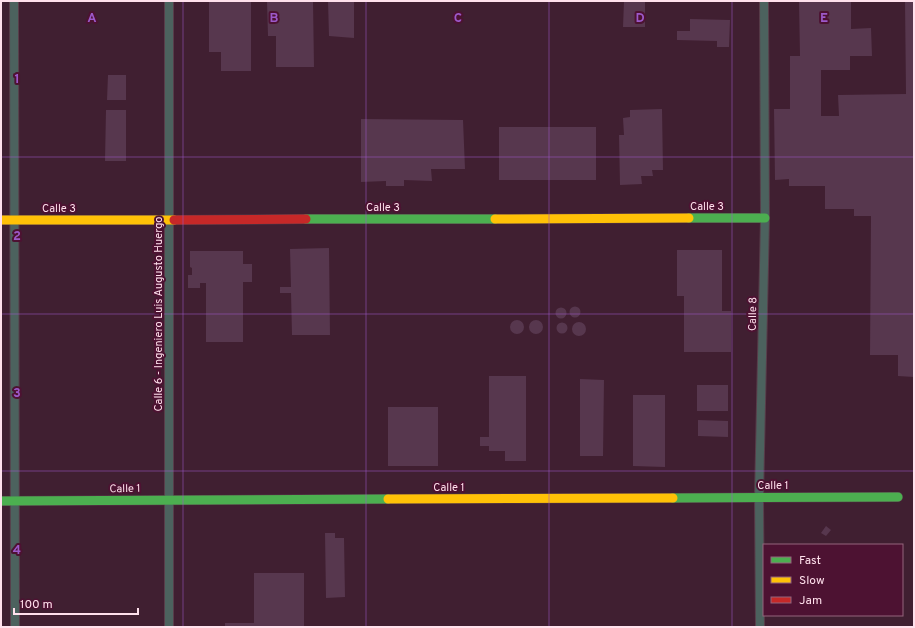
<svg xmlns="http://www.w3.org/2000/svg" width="915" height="628" font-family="Overpass,sans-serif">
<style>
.building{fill:#57374e}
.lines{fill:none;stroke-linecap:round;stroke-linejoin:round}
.street-casing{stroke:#583d4a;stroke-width:10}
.fast-casing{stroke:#583d4a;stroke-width:10}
.slow-casing{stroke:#583d4a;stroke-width:10}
.jam-casing{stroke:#583d4a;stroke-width:10}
.street{stroke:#4c625e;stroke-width:8}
.fast{stroke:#4caf50;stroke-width:9}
.slow{stroke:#ffc107;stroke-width:9}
.jam{stroke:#c62828;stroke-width:9}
.grid{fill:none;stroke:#9c59ca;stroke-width:1;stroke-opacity:0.55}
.labels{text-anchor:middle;stroke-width:4;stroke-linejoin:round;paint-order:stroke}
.street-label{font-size:11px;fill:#ffe0ec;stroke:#4d1232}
.grid-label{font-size:13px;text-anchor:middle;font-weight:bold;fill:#9c59ca;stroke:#4d1232;stroke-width:4;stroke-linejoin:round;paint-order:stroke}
</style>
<rect width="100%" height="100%" fill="#401f31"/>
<path class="building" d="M209,1H251V71H221V52H209Z
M267,1H313L314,67H276V36H268Z
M328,1H354V38L329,36Z
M624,1H645V27H623Z
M799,1H851V29L871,28L872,56H850V70H821V116H839L838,95L906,94L905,1H914V377L898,376V355H870L871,216H854V209H825V186H789V179L775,180L774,109H790V56H800Z
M690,19L730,20L729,47H717V41L677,40V31H690Z
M108,75H126V100H107Z
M662,109L663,170H652L653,176H641L642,184L620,185L619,135H624L623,118L630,117V110Z
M106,110H126V161H105Z
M361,119L463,120L465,169H431L432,181L404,180V186H386V181L361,182Z
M499,127H596V180H499Z
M329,248L330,335H292L291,293H280V287H291L290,249Z
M677,250H722V311H731V352H684V296H677Z
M190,251H243V264H252V282H243V342H206V283H200V288H188V275H192V268L190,267Z
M569.5 312a5.5 5.5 0 1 1 11 0a5.5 5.5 0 1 1-11 0Z
M555.5 313a5.5 5.5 0 1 1 11 0a5.5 5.5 0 1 1-11 0Z
M510 327a7 7 0 1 1 14 0a7 7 0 1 1-14 0Z
M529 327a7 7 0 1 1 14 0a7 7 0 1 1-14 0Z
M572 329a7 7 0 1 1 14 0a7 7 0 1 1-14 0Z
M556.5 328a5.5 5.5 0 1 1 11 0a5.5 5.5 0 1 1-11 0Z
M489,376H526V461H505V451H489V446H480V437H489Z
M580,379L604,380L603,456H580Z
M697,385H728V411H697Z
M633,395H665V467L633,466Z
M388,407H438V466H388Z
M698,420L728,421V437L698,436Z
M826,526L831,530L826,536L821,533Z
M325,533H335V538H344L345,597L326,598Z
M254,573H304V627H225V623H254Z"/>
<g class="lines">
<g class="street-casing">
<path id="street" d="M14,1L15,627
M169,627V1
M760,627L759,497L765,218L764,1"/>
</g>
<g class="fast-casing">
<path id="fast" d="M689,218H765
M306,219H495
M673,498L898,497
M1,501L388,499"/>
</g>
<g class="slow-casing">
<path id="slow" d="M495,219L689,218
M1,220H174
M388,499L673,498"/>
</g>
<g class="jam-casing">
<path id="jam" d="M174,220L306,219"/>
</g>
<use href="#street" class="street"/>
<use href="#fast" class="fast"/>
<use href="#slow" class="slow"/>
<use href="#jam" class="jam"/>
</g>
<path class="grid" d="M183,1V627M366,1V627M549,1V627M732,1V627M1,157H914M1,314H914M1,471H914"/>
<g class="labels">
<g class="street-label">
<text x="707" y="210">Calle 3</text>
<text x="383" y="211">Calle 3</text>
<text x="59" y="212">Calle 3</text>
<text transform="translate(158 314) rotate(-90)" y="4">Calle 6 - Ingeniero Luis Augusto Huergo</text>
<text transform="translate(752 314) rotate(-89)" y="4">Calle 8</text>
<text x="773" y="489">Calle 1</text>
<text x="449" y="491">Calle 1</text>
<text transform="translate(125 488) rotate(-1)" y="4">Calle 1</text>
</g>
</g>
<g class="grid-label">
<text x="92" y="22">A</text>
<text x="274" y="22">B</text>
<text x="458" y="22">C</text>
<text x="640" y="22">D</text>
<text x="824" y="22">E</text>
<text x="17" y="83">1</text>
<text x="17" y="240">2</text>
<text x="17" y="397">3</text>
<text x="17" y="554">4</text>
</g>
<rect width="915" height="628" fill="none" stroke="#ffe0ec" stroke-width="4"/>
<rect x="763" y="544" width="140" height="72" fill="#4d1232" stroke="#94647c"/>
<rect x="771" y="557" width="20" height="6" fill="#4caf50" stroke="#94647c"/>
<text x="799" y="564" font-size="12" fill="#ffe0ec">Fast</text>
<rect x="771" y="577" width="20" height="6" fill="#ffc107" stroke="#94647c"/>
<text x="799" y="584" font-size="12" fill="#ffe0ec">Slow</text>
<rect x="771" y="597" width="20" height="6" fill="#c62828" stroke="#94647c"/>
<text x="799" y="604" font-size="12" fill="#ffe0ec">Jam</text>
<path d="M14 608v6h124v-6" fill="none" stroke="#ffe0ec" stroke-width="2"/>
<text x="20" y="608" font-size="12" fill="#ffe0ec" stroke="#4d1232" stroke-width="3" paint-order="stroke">100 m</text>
</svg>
